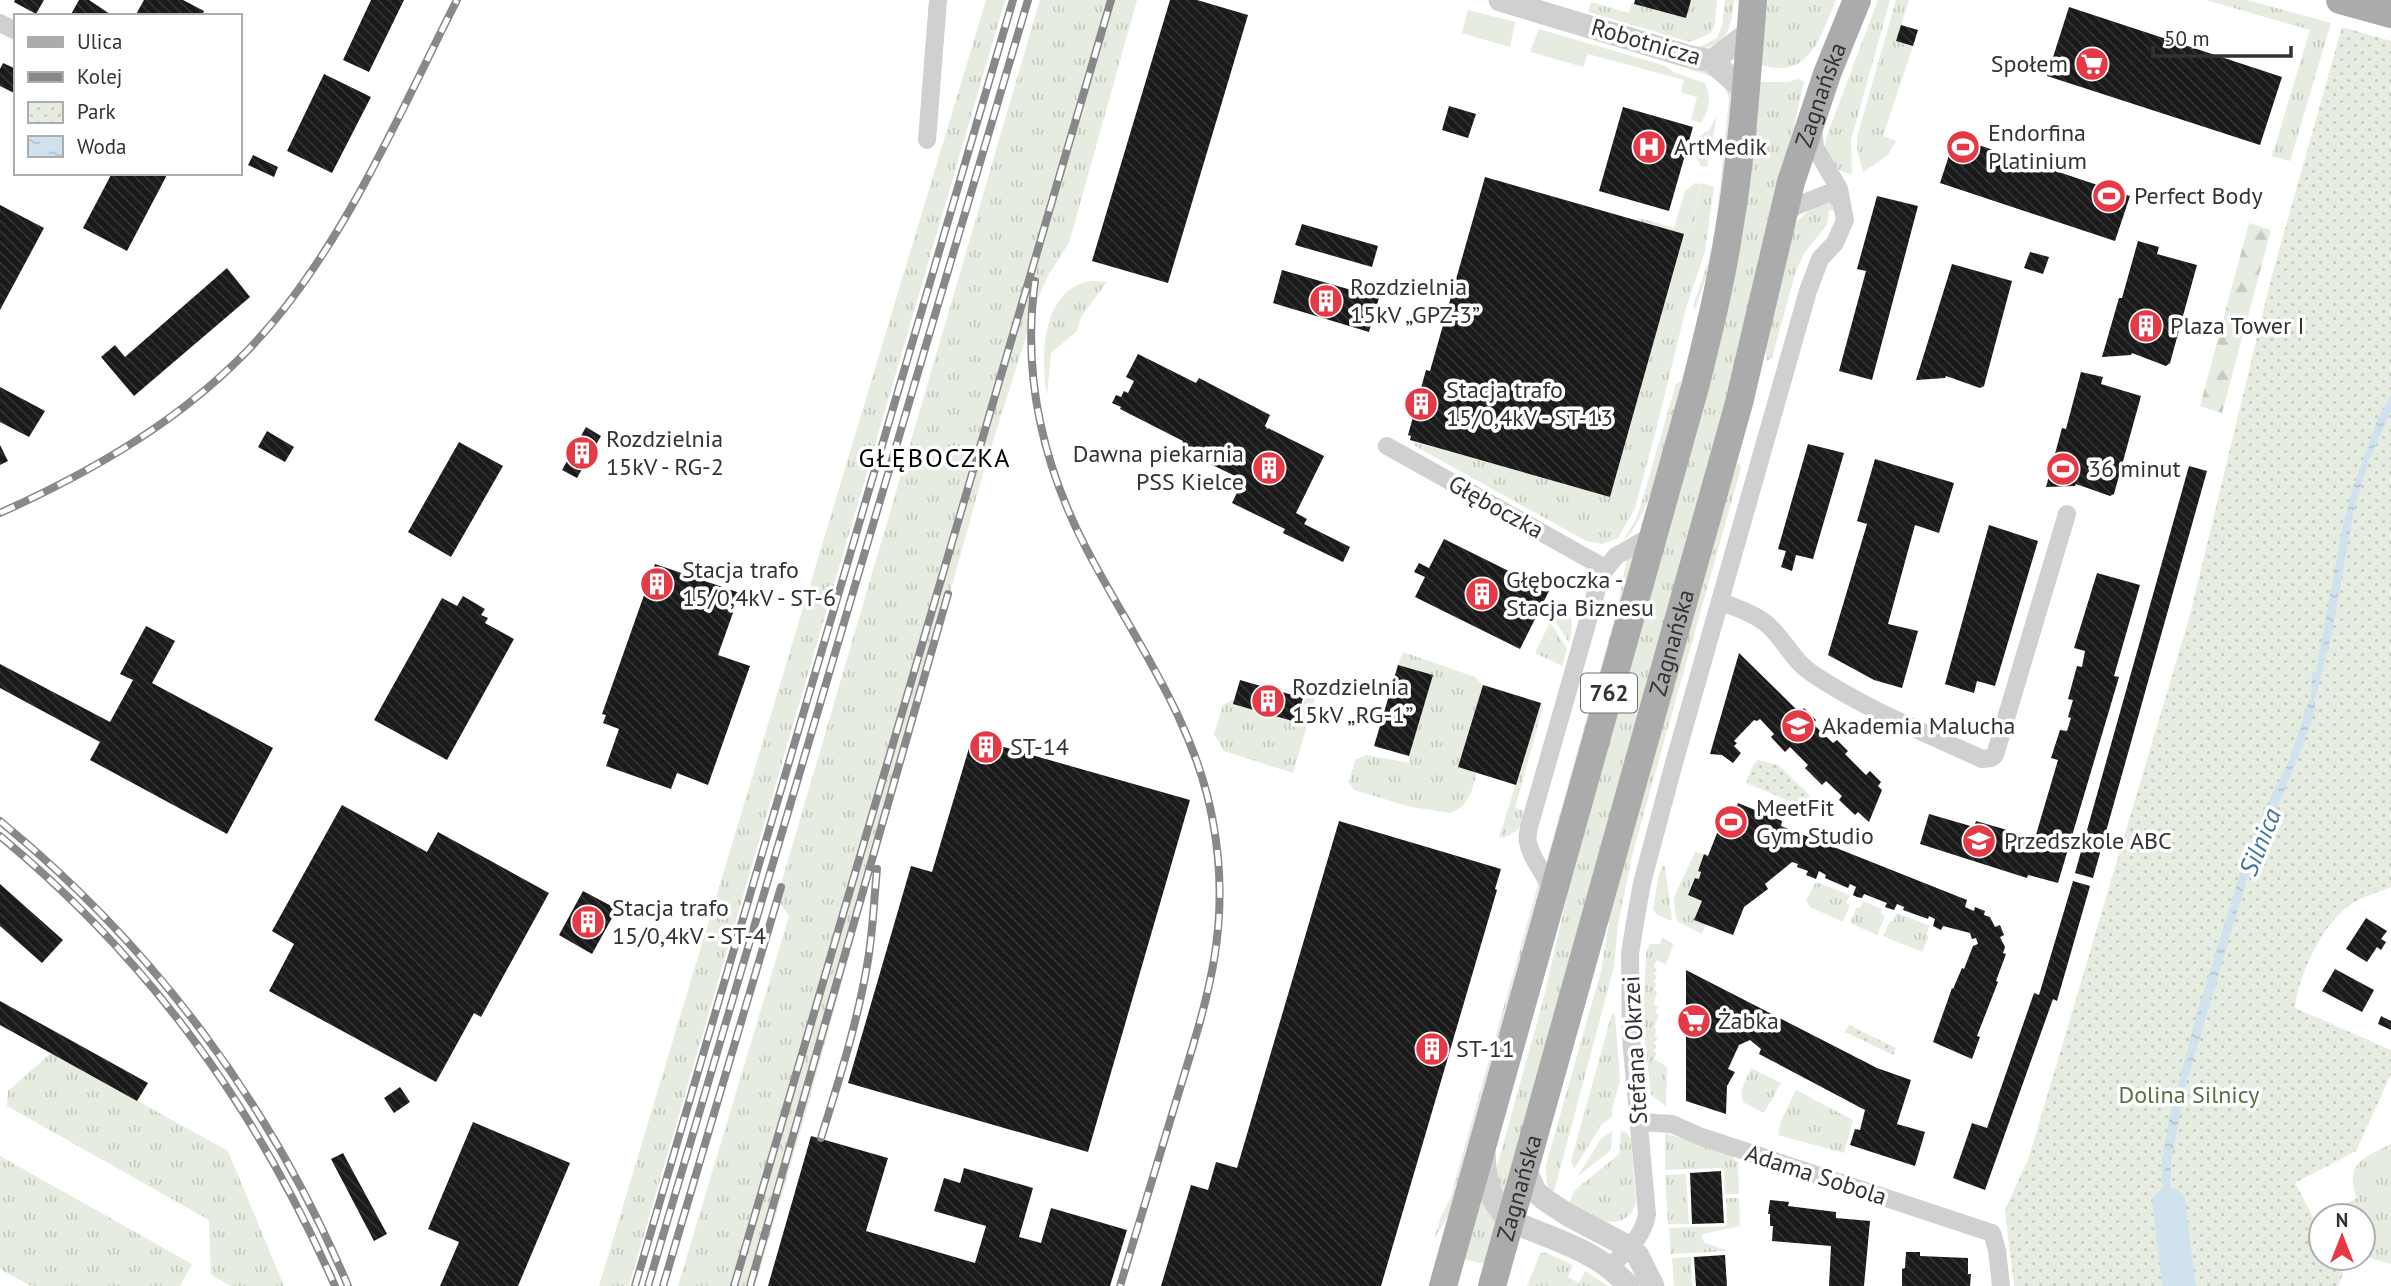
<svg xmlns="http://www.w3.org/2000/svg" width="2391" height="1286" font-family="'PT Sans',sans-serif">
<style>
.grass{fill:url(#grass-tufts)}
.forest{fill:url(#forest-firs)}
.park{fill:url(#park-dots)}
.garden{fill:#e6ecdf}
.water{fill:url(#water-ripples)}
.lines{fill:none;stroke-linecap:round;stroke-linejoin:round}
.river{stroke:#cfe2ee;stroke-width:33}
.building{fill:url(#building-back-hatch)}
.minor{stroke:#d0d0d0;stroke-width:18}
.tertiary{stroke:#d0d0d0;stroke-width:23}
.primary{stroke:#ababab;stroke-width:28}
.rail-casing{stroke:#888;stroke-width:8}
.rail{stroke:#fff;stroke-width:5;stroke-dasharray:16;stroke-linecap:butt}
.labels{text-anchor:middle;stroke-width:7;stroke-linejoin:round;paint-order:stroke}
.shield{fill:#fff;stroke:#707070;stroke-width:2}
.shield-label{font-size:23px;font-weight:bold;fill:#333}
.street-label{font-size:24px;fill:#333;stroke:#fff}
.poi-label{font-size:24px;fill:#333;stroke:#fff;text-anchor:start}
.park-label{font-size:24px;fill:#56703f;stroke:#fff}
.neighbourhood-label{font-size:26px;letter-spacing:2px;fill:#000;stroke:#fff}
.water-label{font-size:26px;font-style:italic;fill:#3f7597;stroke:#fff}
</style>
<defs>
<pattern id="grass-tufts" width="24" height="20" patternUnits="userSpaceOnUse" patternTransform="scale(1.75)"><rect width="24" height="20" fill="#e6ecdf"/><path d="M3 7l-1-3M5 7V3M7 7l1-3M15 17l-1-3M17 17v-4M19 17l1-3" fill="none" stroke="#c6cbc0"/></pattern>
<pattern id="forest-firs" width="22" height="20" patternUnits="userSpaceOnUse" patternTransform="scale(1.75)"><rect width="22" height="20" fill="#e6ecdf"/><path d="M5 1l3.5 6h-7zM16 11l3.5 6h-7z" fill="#c6cbc0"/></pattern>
<pattern id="park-dots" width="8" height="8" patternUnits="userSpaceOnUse" patternTransform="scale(1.75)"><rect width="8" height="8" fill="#e6ecdf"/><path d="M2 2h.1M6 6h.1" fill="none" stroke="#c6cbc0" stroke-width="1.8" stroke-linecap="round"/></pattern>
<pattern id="water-ripples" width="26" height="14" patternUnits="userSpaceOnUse" patternTransform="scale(1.75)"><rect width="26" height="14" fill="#cfe2ee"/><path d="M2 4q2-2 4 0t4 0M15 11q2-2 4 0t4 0" fill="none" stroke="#b2c2cd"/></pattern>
<pattern id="building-back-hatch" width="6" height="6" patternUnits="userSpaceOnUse" patternTransform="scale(1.75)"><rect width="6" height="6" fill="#1a1a1a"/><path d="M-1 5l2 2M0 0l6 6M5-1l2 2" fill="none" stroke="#333"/></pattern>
</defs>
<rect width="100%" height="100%" fill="#fff"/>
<path class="grass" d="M986,0H1005L629,1286H599Z
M1040,0H1137L1069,243L1049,274L1040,293L986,463L802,1126L755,1286H678L789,916L777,898Z
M1691,0H1717L1715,23L1711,33L1690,42L1588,12L1591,2L1629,13L1632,3L1686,18Z
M1725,0H1734C1731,28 1728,48 1695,49L1717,38L1722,26Z
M1764,0H1836C1820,37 1810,82 1758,64Z
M1878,0H1890L1851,140L1852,174C1833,172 1823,157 1826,138Z
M1896,0H1909L1896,41L1913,46L1883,136L1896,141L1888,155L1863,172L1857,150V137Z
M2206,0H2247L2331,23L2290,161L2272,156L2310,30Z
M1690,66C1714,72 1723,73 1733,97L1712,260L1695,310L1693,306L1709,259L1716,225L1729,100C1726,79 1707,74 1689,70Z
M1799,79L1804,82L1751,314L1503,1199L1496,1170L1543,1001L1586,814L1760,82H1787Z
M1702,183L1714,187L1705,251L1686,308L1657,426L1635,508L1618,538L1602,544L1586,541L1415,446V442L1610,497L1684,235L1638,221L1639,218L1689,232Z
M1833,200L1836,210L1829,211L1827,225L1804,253L1795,274L1772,358L1766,361V343L1792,226L1811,208Z
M1092,281L1107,282L1081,317L1077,331L1051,353L1047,395C1040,356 1042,287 1092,281Z
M1681,381C1680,411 1647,525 1623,541L1636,519L1642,501L1676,384Z
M1737,464H1740L1741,468L1633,852L1618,924L1614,967L1553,1195L1547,1184L1546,1165L1601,971L1614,892L1727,488Z
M1634,556L1549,864L1546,863L1617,610L1627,558Z
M1558,605C1575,612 1573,628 1569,643L1553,617Z
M1550,622L1567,649L1562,666L1535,653Z
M1403,652L1475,677L1483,685L1458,766L1477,773L1471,793L1463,806L1451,813L1411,807L1354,790L1349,782L1355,760L1366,755L1410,763L1409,756L1432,675L1398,665Z
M1307,693L1316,695L1293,773L1224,751L1214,734L1223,705L1234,699L1299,718Z
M1541,702L1543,707L1515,808L1522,810L1525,815C1520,829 1514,836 1499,838Z
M1695,852L1704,854L1698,870L1701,872L1699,879L1695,878L1688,894L1702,901L1706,924L1702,934L1677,921C1676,914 1674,906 1674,899C1674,895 1692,860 1695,852Z
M1663,866H1665L1672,920H1669L1656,914L1653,909L1659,874Z
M1539,881L1542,887L1453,1208L1434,1239L1441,1217L1450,1199Z
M1816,882L1850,895L1846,903L1850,905L1843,922L1810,907L1806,900Z
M1863,901L1882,909L1881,914L1885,916L1877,935L1850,923L1857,907L1860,908Z
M1897,913L1930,926L1926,935L1929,936L1922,952L1883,936L1890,921H1893Z
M1662,938L1671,942L1673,945L1666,965L1657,960L1654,966L1657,969L1654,974L1657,976L1654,982L1657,984L1654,989L1657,992L1654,1004L1658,1007L1655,1013L1659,1015L1654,1027L1657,1030L1654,1036L1658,1038L1654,1043L1657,1046L1654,1051L1657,1054L1654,1059L1667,1067L1666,1106L1651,1095L1643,1024L1646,953L1650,944H1660Z
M1612,1013L1615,1015L1620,1081L1612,1109V1117L1602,1124L1574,1169L1571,1161Z
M51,1053L228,1151L284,1286H231L211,1275L209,1220L7,1106L8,1091Z
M1751,1068L1781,1083L1764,1113L1743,1102L1741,1090Z
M1796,1090L1853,1120L1844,1153L1778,1135L1781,1121Z
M1612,1131L1611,1150L1578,1176L1601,1139Z
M1621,1131L1627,1133L1631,1139L1636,1204C1622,1237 1590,1216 1568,1206L1574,1191L1619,1154Z
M1665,1133L1731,1155L1738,1163L1739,1194H1725L1724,1168L1665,1170Z
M2391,1144V1264L2363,1256V1216H2322L2357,1198C2343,1164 2365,1157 2391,1144Z
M0,1156L192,1264L180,1286H31L0,1269Z
M1686,1174L1689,1224H1668L1665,1175Z
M1480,1196L1499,1222L1488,1265L1461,1258Z
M1726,1198H1739L1740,1226L1703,1234L1702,1238L1705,1243L1729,1251L1671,1254L1669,1228L1727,1226Z
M1544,1252L1573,1265L1568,1277L1579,1283L1585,1271L1608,1286H1527L1540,1254Z
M1691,1257L1692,1286H1674L1672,1258Z"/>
<path class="forest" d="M2249,223L2271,230L2222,413L2200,406Z"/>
<path class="park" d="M2342,27L2391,41V887C2378,892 2363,897 2351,904C2323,923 2298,976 2295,1008L2391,1050V1074L2356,1151L2295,1183L2321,1232V1258H2334L2343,1274L2338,1286H2014L2005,1210L2029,1157L2190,615L2271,279Z
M1758,760L1778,765L1836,820L1746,783L1753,765Z
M1849,1025L1896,1048L1893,1055L1845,1032Z"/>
<path class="garden" d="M1468,10L1515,22L1510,47L1462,33Z
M1539,29L1666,66L1673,72L1705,83C1712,98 1709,109 1701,123L1691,120L1697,97L1681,92L1684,80L1588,54L1583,67L1530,52Z
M1717,116L1707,167L1701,166L1695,155L1700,136L1709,130Z
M1695,183L1701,185L1689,232L1674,228L1685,191Z"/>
<path class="water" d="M2391,395V411L2369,460L2354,509L2332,632L2314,704L2316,709L2299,755L2247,879L2186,1084L2171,1161L2170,1195L2178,1249L2170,1251L2162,1195V1159L2170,1115L2195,1021L2242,867L2263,813L2289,761L2309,701L2311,699L2312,674L2316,671L2343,526L2353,487L2377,421Z"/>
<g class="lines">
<path class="river" d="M2169,1204L2179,1286"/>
</g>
<path class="building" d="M15,0H44L36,14L14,2Z
M79,0H89L113,16H70Z
M144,0H183L204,11L202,16H135Z
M371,0H404L369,72L343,60Z
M1170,0H1197L1248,15L1168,283L1092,261Z
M1635,0H1691L1686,18L1634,4Z
M2069,7L2282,77L2260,145L2047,76Z
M1901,25L1918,30L1913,46L1896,41Z
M3,63L16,69V94L0,86V69Z
M324,74L371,97L332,173L287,151Z
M1449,106L1476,114L1468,138L1442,130Z
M1623,107L1693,127L1669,211L1599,191Z
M1955,137L2130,196L2115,241L1940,183Z
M253,155L278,167L274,177L248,165Z
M112,173H168L127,251L83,228Z
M1485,177L1684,234L1610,497L1410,440L1411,436L1408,435L1426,370L1430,371Z
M1877,196L1918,206L1872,380L1839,371L1866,271L1857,269Z
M0,205L44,228L0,310Z
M1302,224L1378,246L1372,267L1295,245Z
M2138,241L2159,247L2157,254L2197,265L2170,363L2166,366L2132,353L2131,355L2102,357L2119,298H2122Z
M2030,252L2049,257L2043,274L2024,268Z
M1952,264L2012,281L1984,386L1980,388L1946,376L1945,378L1916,380Z
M227,268L250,297L134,396L101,357L115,345L125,357Z
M1282,270L1379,298L1369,332L1273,303Z
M1138,354L1196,383L1199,378L1270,415L1265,426L1267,428L1266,430L1268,428L1324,456L1296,513L1307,519L1304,524L1350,547L1343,562L1283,533L1285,529L1232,503L1243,480L1180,449L1183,441L1120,409L1121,407L1112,403L1116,395L1121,397L1124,391L1128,393L1134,381L1126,377Z
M2081,372L2103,377L2101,384L2141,396L2114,494L2110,496L2076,484L2075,486L2046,487L2062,428L2066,429Z
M0,387L45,411L29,437L0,422Z
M586,427L601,436L577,478L562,470Z
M267,431L294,447L285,462L258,447Z
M459,442L503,466L451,557L408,532Z
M1808,444L1844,453L1813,559L1796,555L1792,571L1781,567L1786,551L1778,549Z
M0,445L8,461L0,465Z
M1875,459L1954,483L1939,533L1915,525L1888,624L1918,631L1902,688L1874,680L1828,655L1867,524L1857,521Z
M2189,466L2207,471L2093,878L2075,873Z
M1989,525L2038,541L1995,686L1977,681L1974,693L1945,684Z
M1444,539L1549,591L1520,649L1415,597L1425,577L1414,572L1419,563L1429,568Z
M655,564L740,593L718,655L750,666L708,785L677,773L671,789L606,766L619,729L603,723L606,715L602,714Z
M2097,573L2140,585L2114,676L2119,677L2058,883L2028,875L2027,878L1920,844L1929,814L1974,827L1976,821L2021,834L2019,841L2033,845L2058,760L2051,758L2060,730L2067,731L2071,718L2068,717L2073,700L2068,699L2077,666L2082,667L2085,651L2074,648Z
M463,596L485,609L481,615L488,618L485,623L514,639L447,760L374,720L442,598L457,606Z
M146,626L175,641L152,683L273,748L227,834L90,760L100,742L0,688V664L110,722L133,680L120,674Z
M1739,653L1800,713L1804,708L1816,720L1813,724L1833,743L1837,740L1848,751L1845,754L1866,775L1870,771L1881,782L1878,786L1882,790L1869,822L1858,812L1855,815L1839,800L1842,796L1826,781L1822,785L1805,768L1808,765L1790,747L1785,752L1771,737L1774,734L1760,719L1757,721L1754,720L1734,741L1737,743L1734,746L1741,753L1733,763L1722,755L1710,754Z
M1398,665L1433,675L1409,756L1374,746Z
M1240,680L1303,698L1296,722L1233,704Z
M1483,685L1541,703L1516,785L1458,767Z
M972,738L1190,800L1088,1152L848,1083L911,866L932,872Z
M1738,803L1782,821L1781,826L1967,900L1965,907L1974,911L1975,907L1985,911L1984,915L1990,917L1995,927L2000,925L2004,935L2000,937L2005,947L2003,953L2006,954L1996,981L1998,982L1977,1036L1980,1037L1972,1059L1933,1042L1952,988L1953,989L1962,968L1964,969L1973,946L1978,944L1976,938L1972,939L1970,933L1943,926L1941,930L1933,926L1935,919L1929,916L1928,919L1903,910L1904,907L1897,904L1894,910L1885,907L1887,903L1864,894L1862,898L1857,897L1853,895L1856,887L1850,884L1848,888L1825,878L1826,875L1819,871L1816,879L1806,875L1808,871L1797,867L1798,864L1792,862L1765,884L1768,889L1744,907L1733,935L1694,920L1702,901L1688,895L1695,878L1699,879L1701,872L1698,871L1704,854L1708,856L1727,808L1735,811Z
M342,805L427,852L438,832L549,893L481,1017L474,1013L436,1082L269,991L294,944L272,931Z
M1339,821L1501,869L1495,889L1497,890L1381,1286H1161L1191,1185L1208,1190L1216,1162L1237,1168Z
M2073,881L2090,886L2057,1001L2053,999L1985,1190L1953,1178L1972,1123L1987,1128L2034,993L2039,995Z
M0,884L63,940L42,963L0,926Z
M583,891L617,909L592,954L559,935Z
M2366,918L2387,931L2381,939L2386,942L2381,950L2377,947L2367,962L2346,949Z
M2335,969L2374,990L2362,1012L2322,991Z
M1686,970L1877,1068L1911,1080L1897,1124L1925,1132L1915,1166L1850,1145L1855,1129L1860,1130L1865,1110L1759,1054L1761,1049L1750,1040L1739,1045L1728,1069L1735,1072L1727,1086L1726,1114L1686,1101Z
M0,1001L148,1083L137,1101L0,1025Z
M2381,1016L2391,1021V1030L2378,1024Z
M400,1087L410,1102L394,1113L384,1098Z
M473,1122L570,1163L518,1286H440L459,1242L428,1229Z
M811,1136L888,1158L866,1231L975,1263L986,1226L934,1211L944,1178L960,1183L964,1168L1033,1188L1019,1237L1041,1243L1051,1208L1127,1230L1110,1286H768Z
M343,1153L387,1234L374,1241L331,1159Z
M1721,1171L1724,1223L1692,1224L1690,1173Z
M1770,1200L1789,1202L1788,1206L1836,1212V1218L1870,1221L1864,1286H1829L1831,1246L1772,1241L1773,1226H1770V1214H1768Z
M1906,1252H1920V1256L1968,1258V1274H1971L1970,1286H1902V1269L1905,1268Z
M1725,1255L1727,1286H1696L1694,1257Z"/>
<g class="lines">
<path class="minor" d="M0,23L16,31
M927,140L938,0
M1783,216L1796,206L1839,189
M1387,446L1605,568
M1721,602C1737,608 1756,614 1769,626C1785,641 1794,662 1813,674C1865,709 1926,733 1982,759L1991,758L1995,755L2067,514
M1552,895C1548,875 1531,861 1528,842C1526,832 1531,822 1533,813L1601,575L1616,556L1653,535
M1639,1122L1672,1124L1699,1136L1992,1233L1997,1250L2001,1286
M1610,1267C1625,1251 1644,1237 1647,1214L1631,1038L1630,954L1635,922L1642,883L1674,763L1808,291L1820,259L1835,243L1845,220L1839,189L1815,147L1813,129"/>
<path class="tertiary" d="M1500,0L1687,56L1712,61L1745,91
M1712,61L1751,31
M1484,1152C1485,1181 1489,1200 1510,1221C1550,1238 1600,1251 1628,1286
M1525,1169L1535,1191L1544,1199L1568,1215L1629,1247L1638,1256L1653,1286"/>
<g class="primary">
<path d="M2340,0L2391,14"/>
<path d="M1443,1286L1695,387C1708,335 1721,283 1729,230C1742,154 1747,76 1753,0"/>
<path id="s1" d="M1492,1286L1739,403L1791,182L1827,74L1857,0"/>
</g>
<g class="rail-casing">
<path id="rail" d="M1035,281C1022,375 1043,465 1086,548C1133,638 1195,720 1213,822C1233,931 1205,1006 1174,1108C1156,1167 1138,1226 1120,1286
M0,513C107,465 209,404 283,310C355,219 404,104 457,0
M0,821C153,946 271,1104 348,1286
M0,836C150,960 257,1109 335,1286
M821,1138C839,1080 858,1021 868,960C873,930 874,899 877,869
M635,1286L1013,0
M648,1286L1028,0
M663,1286L781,887
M734,1286L1111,0
M750,1286L948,594"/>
</g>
<use href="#rail" class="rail"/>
</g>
<defs>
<g id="supermarket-disc" transform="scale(1.75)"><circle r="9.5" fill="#e63946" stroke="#fff"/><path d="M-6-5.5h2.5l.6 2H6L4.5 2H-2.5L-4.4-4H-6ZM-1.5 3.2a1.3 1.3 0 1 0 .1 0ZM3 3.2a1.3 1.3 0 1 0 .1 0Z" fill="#fff"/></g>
<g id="hospital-disc" transform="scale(1.75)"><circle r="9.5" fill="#e63946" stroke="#fff"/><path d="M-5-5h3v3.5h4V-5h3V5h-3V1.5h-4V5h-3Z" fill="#fff"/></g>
<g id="stadium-disc" transform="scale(1.75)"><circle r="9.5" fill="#e63946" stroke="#fff"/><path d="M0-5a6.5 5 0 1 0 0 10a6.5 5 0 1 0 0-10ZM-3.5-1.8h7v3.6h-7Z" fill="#fff"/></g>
<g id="building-disc" transform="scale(1.75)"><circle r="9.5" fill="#e63946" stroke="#fff"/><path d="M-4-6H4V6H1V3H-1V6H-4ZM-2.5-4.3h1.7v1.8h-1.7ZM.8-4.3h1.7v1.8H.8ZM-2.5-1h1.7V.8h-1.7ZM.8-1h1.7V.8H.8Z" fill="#fff"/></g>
<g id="school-disc" transform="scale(1.75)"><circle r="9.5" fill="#e63946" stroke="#fff"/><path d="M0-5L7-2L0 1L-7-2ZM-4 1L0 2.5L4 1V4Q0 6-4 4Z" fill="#fff"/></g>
</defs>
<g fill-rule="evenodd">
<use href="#supermarket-disc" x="2092" y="64"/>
<use href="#hospital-disc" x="1649" y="147"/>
<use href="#stadium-disc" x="1963" y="147"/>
<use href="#stadium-disc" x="2109" y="196"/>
<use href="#building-disc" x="1326" y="301"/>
<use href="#building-disc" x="2146" y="326"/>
<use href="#building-disc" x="1421" y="404"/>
<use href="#building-disc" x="582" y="453"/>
<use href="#building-disc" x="1269" y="468"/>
<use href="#stadium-disc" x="2063" y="469"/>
<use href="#building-disc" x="657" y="584"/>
<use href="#building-disc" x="1482" y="594"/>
<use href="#building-disc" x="1268" y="701"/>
<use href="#school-disc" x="1798" y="726"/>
<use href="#building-disc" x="986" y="747"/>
<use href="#stadium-disc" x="1731" y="822"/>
<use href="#school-disc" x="1979" y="841"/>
<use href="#building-disc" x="588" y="922"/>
<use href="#supermarket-disc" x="1694" y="1021"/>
<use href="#building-disc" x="1432" y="1049"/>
</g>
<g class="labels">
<rect class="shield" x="1581" y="673.5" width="56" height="39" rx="5"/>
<g class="shield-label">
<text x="1609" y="701">762</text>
</g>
<g class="street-label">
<text transform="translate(1646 42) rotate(16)" y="8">Robotnicza</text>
<text dy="8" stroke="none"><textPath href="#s1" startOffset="1236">Zagnańska</textPath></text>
<text transform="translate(1496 507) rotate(29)" y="8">Głęboczka</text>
<text dy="8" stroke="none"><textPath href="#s1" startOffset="668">Zagnańska</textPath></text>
<text transform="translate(1635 1050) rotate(-93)" y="8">Stefana Okrzei</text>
<text transform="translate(1816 1175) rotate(18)" y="8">Adama Sobola</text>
<text dy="8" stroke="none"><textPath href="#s1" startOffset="102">Zagnańska</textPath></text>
</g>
<g class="poi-label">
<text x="2068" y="72" text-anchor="end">Społem</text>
<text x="1988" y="141">Endorfina<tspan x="1988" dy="28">Platinium</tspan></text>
<text x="1674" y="155">ArtMedik</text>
<text x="2134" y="204">Perfect Body</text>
<text x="1350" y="295">Rozdzielnia<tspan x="1350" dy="28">15kV „GPZ-3”</tspan></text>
<text x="2170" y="334">Plaza Tower I</text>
<text x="1446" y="398">Stacja trafo<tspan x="1446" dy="28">15/0,4kV - ST-13</tspan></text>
<text x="606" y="447">Rozdzielnia<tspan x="606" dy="28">15kV - RG-2</tspan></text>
<text x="1244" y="462" text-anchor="end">Dawna piekarnia<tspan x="1244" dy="28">PSS Kielce</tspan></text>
<text x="2088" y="477">36 minut</text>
<text x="682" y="578">Stacja trafo<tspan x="682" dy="28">15/0,4kV - ST-6</tspan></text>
<text x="1506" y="588">Głęboczka -<tspan x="1506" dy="28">Stacja Biznesu</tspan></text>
<text x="1292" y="695">Rozdzielnia<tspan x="1292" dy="28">15kV „RG-1”</tspan></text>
<text x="1822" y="734">Akademia Malucha</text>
<text x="1010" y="755">ST-14</text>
<text x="1756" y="816">MeetFit<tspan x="1756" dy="28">Gym Studio</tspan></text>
<text x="2004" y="849">Przedszkole ABC</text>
<text x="612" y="916">Stacja trafo<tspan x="612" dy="28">15/0,4kV - ST-4</tspan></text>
<text x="1718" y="1029">Żabka</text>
<text x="1456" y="1057">ST-11</text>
</g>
<g class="park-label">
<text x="2189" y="1103">Dolina Silnicy</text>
</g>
<g class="neighbourhood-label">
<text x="935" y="467">GŁĘBOCZKA</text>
</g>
<g class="water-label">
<text transform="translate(2260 842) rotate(-68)" y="9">Silnica</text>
</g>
</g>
<rect x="14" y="14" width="228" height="161" fill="#ffffff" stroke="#adadad" stroke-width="2"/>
<rect x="28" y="37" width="35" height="10" fill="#ababab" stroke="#adadad" stroke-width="2"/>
<text x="77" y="49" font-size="21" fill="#333333">Ulica</text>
<rect x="28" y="72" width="35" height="10" fill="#888888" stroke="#adadad" stroke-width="2"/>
<text x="77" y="84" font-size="21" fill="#333333">Kolej</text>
<rect x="28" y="102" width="35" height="21" fill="url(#park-dots)" stroke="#adadad" stroke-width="2"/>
<text x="77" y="119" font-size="21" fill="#333333">Park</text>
<rect x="28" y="136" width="35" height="21" fill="url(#water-ripples)" stroke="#adadad" stroke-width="2"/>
<text x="77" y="154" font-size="21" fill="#333333">Woda</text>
<g transform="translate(2342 1237)"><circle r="33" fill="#ffffff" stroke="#adadad" stroke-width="2"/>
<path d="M0-5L12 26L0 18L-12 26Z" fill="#e63946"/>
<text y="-10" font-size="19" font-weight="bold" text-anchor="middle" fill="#333333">N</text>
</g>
<path d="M2153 46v10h138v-10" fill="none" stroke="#333333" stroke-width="3.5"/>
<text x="2164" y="46" font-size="21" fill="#333333" stroke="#ffffff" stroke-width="5" paint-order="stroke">50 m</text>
</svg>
